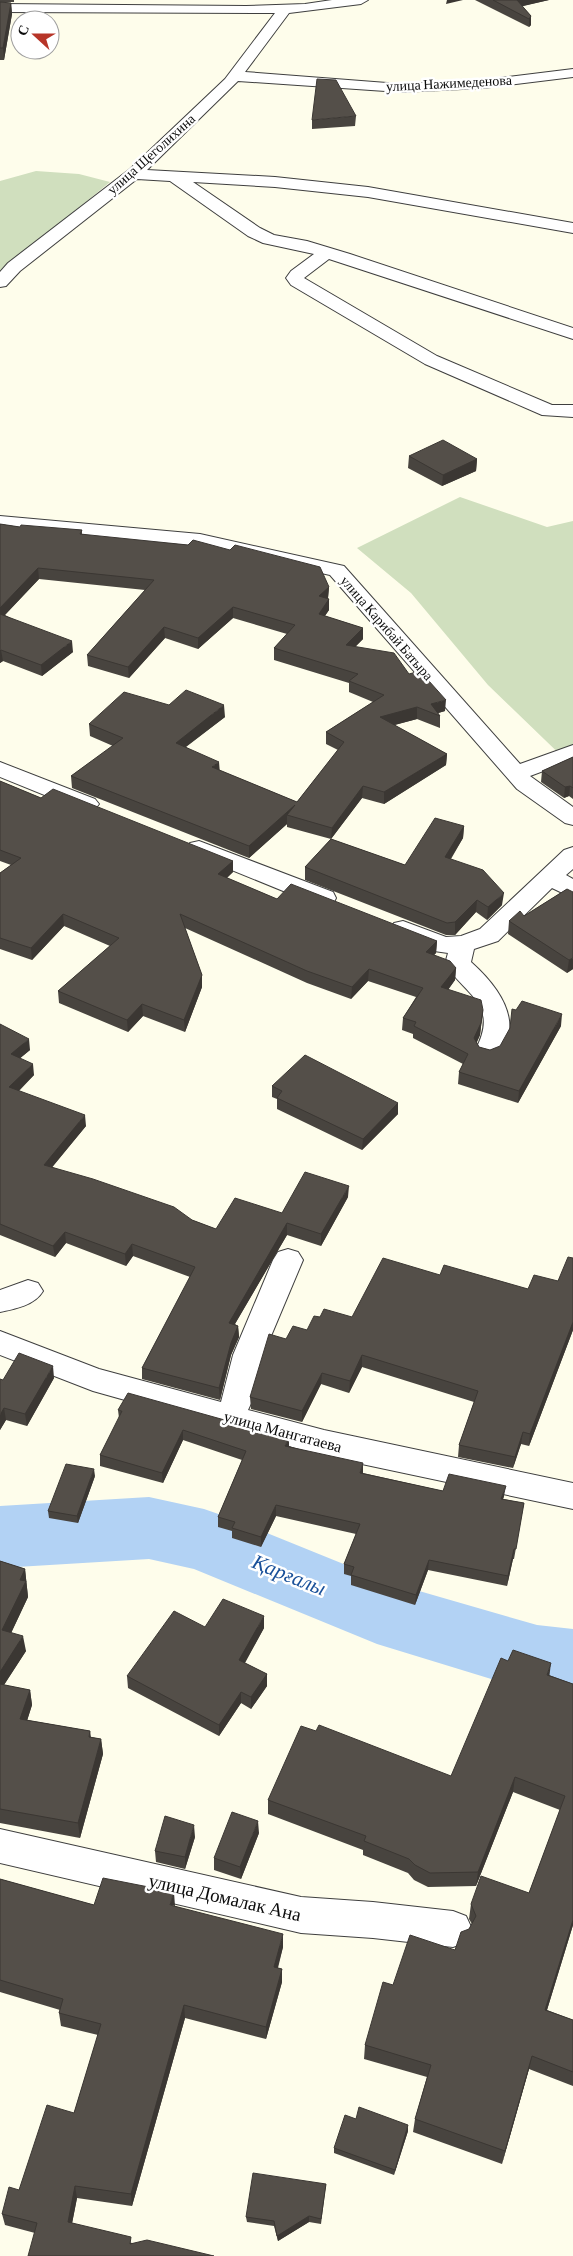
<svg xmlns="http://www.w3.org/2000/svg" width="573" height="2256" font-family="'Crimson Pro',serif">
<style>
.cemetery{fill:#d0dfbe}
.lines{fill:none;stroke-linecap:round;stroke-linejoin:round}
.river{fill:#b2d2f4;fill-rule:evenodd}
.minor-casing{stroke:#3f3f3f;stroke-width:2}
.minor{fill:#fff;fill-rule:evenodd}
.wall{fill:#48443f}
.shaded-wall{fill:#3b3733}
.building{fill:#544f49;stroke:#3b3733}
.labels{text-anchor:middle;stroke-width:5;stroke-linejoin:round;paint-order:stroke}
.far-street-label{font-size:14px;fill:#0c0c0c;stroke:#fff}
.street-label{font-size:16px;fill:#0c0c0c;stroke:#fff}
.near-street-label{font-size:19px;fill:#0c0c0c;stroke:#fff}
.near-water-label{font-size:21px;font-style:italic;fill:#195099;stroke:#fff}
</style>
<rect width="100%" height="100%" fill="#fefdeb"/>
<path class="cemetery" d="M36,171L79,174L110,182L0,273V181Z
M460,497L547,527L573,521V767L488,685L411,593L357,548Z"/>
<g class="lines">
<path class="river" d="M149,1497L204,1509L230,1518L388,1582L537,1625L573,1629V1697L537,1693L377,1644L194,1569L149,1559L0,1568V1506Z"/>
<g class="minor-casing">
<path id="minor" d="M332,0H368L361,4L289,13L245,72L400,84L483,80L573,69V77L483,88L400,92L238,81L147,170L275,177L368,187L573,223V233L368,197L275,187L193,182L260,228L274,235L307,241L350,254L573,328V339L329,259L304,278L437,356L552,405H573V417L542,415L425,364L291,285L286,278L291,271L314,254L263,243L248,236L170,181L137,179L20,271L6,286L0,287V272L8,263L130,169L225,79L275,13L0,12V4L246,6L305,4Z
M0,516L200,534L344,566L520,764L573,745V760L530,776L573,807V825L565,823L517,789L330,575L200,546L0,528Z
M0,762L95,799L99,804L95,809L87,811L79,809L0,777Z
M199,841L333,892L336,898L333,904L324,906L315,904L190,853L187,848L190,843Z
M573,847V869L566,875L573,879V898L552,888L498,941L474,949L471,962C490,979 513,1005 509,1033C508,1041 502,1050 497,1057L488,1060L479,1057L475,1051C500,1004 466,996 445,964L448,953L434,951L394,935L390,929L394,923L403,921L446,937L461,936L480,929L564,850Z
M288,1249L298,1252L303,1260L263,1355L253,1399L248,1410L324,1430L573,1483V1509L324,1456L93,1391L0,1355V1331L99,1369L221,1402L233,1355L273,1260L278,1252Z
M28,1280L38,1283L43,1291C35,1305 15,1309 0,1312V1290Z
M0,1829L301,1897L373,1902L453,1911L466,1916L472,1929L466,1942L453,1947L373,1938L301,1933L0,1863Z"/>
</g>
<use href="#minor" class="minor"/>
</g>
<path class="wall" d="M0,0H14V2H0Z
M475,0H549L522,6L531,16V25L529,27Z
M0,2L11,3L12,14L4,60H0Z
M356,116L355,126L312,129V120Z
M409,456L477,459L476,471L442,486L408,468Z
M0,524L20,527L82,530V534L329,587L328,598V599H329V610L325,616L363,628V639L355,647L409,674L445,711L438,713L440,716V728L417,719L394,725L447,754L446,765L384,804L362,798L331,839L405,865L464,826L463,838L451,859L502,905L487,920L476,912L455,935H446L305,880V867L331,839L287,827V824L249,858L72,788L71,776L113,746L90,736L89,724L169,705L225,717L186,747L219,770L297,802L338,750L326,744V732L373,702L349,692V683L274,660V648L287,634L233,618L198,649L165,638L129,678L88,666L87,655L145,590L39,579L5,615L73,652L42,676L3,661L0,663Z
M573,757V799L569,796L564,798L541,782L542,771Z
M0,781L41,798L233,861V872L227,878L277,899L437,941L436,953L434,955L456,968L455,980L448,990L483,1010L480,1035L477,1042L479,1047L490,1050L561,1026L518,1103L458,1084L459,1072L463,1064L413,1038V1034L402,1030L403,1018L416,997L368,981L351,999L307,983L185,928L202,975V987L185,1032L143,1016L128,1032L59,1003L58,991L110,946L64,926L32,960L0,949V873L11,865L0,861Z
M567,889L573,969L567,973L508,934L509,921L524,916Z
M0,1024L30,1050L20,1058L34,1075L19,1091L86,1126L52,1167L216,1229L348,1197L321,1246L287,1235L235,1324L238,1326L239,1337L231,1355L220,1400L142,1379V1368L190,1277L133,1256L126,1266L66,1243L55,1257L0,1235Z
M272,1086L398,1103V1114L362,1150L277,1109V1099L272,1097Z
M573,1258V1330L529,1446L521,1444L513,1468L458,1457L459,1445L474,1402L362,1367L349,1393L321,1384L302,1422L251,1409L250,1397L286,1339L307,1330L320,1317H352L440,1275L528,1289L558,1281Z
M54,1378L27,1426L6,1420L0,1430L3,1380Z
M118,1410L289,1446L363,1473L443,1491L504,1496L503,1499L524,1503L514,1559H513L507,1586L428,1570L415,1605L351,1585V1576L344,1574V1564L356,1534L276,1516L261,1547L232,1538V1531L218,1527V1517L242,1460L183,1440L163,1483L100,1466V1455L119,1418Z
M95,1476L78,1523L49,1518L48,1511Z
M0,1561L25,1569L28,1597L11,1633L26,1651L4,1685L30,1690L32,1705L27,1720L90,1731L91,1737L101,1739L103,1754L80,1838L0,1823Z
M205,1627L264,1628L245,1663L267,1674V1686L251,1709L241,1703L219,1736L128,1688L127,1676Z
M549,1675L573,1684V1925L547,2010L573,2020V2086L529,2069L502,2164L413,2132L415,2119L427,2077L364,2059L365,2045L393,1985L455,1950L472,1924L469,1919L471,1904L529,1893L560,1810L513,1792L476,1886L428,1887L414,1880L408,1873L363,1855V1850L268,1814V1800L451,1776Z
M259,1833L241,1879L214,1870V1858Z
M195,1837L185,1869L156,1862L155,1851Z
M0,1879L94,1905L175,1906L283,1947L278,1968L282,1969V1982L266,2039L185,2018L132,2206L77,2198L72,2223L132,2243L214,2256L35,2233L5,2225L2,2214L74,2113L98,2035L61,2026L59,2013L60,2010L0,1992Z
M408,2131L394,2175L334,2153V2148Z
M326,2184L321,2224L309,2222L278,2241L274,2226L247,2222L246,2217Z"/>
<path class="shaded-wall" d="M447,0H463L446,4Z
M516,0H549L515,8Z
M11,3L12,14L4,60L3,48Z
M531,16V25L529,27V19Z
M477,459L476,471L442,486L443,475Z
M38,568L39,579L0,620V608Z
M329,587L328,598L319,608V596Z
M329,599V610L318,625L319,614Z
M233,607V618L198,649V638Z
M164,627L165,638L129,678L128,667Z
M363,628V639L345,657L346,645Z
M72,641L73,652L42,676L41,665Z
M1,650L3,661L0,663V651Z
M446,700L445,711L435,714L431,704Z
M224,705L225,717L176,754V743Z
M417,707V719L380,729V717Z
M447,754L446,765L384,804V792Z
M219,762L220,774L212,767Z
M363,786L362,798L331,839L332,828Z
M570,786L569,796L564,798L565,787Z
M295,805L287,815V824L249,858V846Z
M464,826L463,838L444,869L445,857Z
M233,861V872L218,885V874Z
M504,893L502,905L487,920L488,907Z
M477,900L476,912L455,935V922Z
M63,914L64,926L32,960L31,948Z
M437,941L436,953L425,964L426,952Z
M573,958V969L567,973L569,960Z
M456,968L455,980L441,999V987Z
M369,969L368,981L351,999L352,987Z
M202,975V987L185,1032L184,1020Z
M142,1004L143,1016L128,1032L127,1020Z
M483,1010L480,1035L473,1050L474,1038Z
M562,1014L561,1026L518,1103L519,1091Z
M29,1039L30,1050L12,1065L11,1054Z
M33,1064L34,1075L10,1099L9,1087Z
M398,1103V1114L362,1150L363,1139Z
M85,1115L86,1126L45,1176L44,1165Z
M349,1186L348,1197L321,1246V1234Z
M287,1223V1235L229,1334V1323Z
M65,1232L66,1243L55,1257L53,1246Z
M132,1244L133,1256L126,1266L125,1254Z
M573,1322V1330L529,1446L530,1434Z
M238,1326L239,1337L231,1355L220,1400L219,1388L231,1343Z
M362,1355V1367L349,1393L350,1381Z
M53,1366L54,1378L27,1426L25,1414Z
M322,1373L321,1384L302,1422V1411Z
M4,1408L6,1420L0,1430V1415Z
M183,1430V1440L163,1483L162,1473Z
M523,1432L521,1444L513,1468L515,1457Z
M289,1438V1448L285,1446Z
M363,1463V1473L360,1483V1473Z
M94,1469L95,1476L78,1523L77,1516Z
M506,1486L504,1496L500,1509L501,1499Z
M276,1505V1516L261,1547V1537Z
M514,1549L513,1559L507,1586L508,1576Z
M429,1560L428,1570L415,1605L416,1595Z
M25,1569L28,1597L5,1646L2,1630L20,1580Z
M264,1616V1628L240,1671L239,1660Z
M23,1636L26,1651L0,1691V1672Z
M551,1663L549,1679L547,1675Z
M267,1674V1686L251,1709V1697Z
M30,1690L32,1705L23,1734L20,1719Z
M241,1692V1703L219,1736V1725Z
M101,1739L103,1754L80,1838L78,1823Z
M515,1777L513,1792L476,1886L478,1872Z
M258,1821L259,1833L241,1879L240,1867Z
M194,1825L195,1837L185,1869V1857Z
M174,1892L175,1906L170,1905Z
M573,1920V1925L543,2023L545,2010Z
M283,1934V1947L274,1980V1967Z
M282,1969V1982L266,2039V2027Z
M184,2005L185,2018L132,2206L131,2194Z
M532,2056L529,2069L502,2164L505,2151Z
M408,2125V2131L394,2175L395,2170Z
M75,2186L77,2198L70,2234L68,2222Z
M309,2216V2222L278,2241L277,2236Z"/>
<path class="building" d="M493,0H517L531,16L529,19Z
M0,2L11,3L3,48H0Z
M317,79L336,80L356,116L312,120Z
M443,440L477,459L443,475L409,456Z
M0,524L20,527L21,525L82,530L80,534L188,545L193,540L230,550L235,545L320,567L329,587L319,596L329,599L319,614L363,628L346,645L394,653L409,674L420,671L446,700L431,704L440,716L417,707L380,717L447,754L384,792L363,786L332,828L287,815L295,805L249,846L71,776L123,738L89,724L124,692L169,705L186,690L224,705L176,743L219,762L212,767L297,802L344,742L326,732L384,695L349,681L358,674L274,648L295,625L233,607L198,638L164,627L128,667L87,655L154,580L38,568L0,608Z
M0,614L72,641L41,665L1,650L0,651Z
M573,757V788L570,786L565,787L542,771Z
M0,781L41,798L53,789L233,861L218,874L277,899L291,884L437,941L426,952L450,961L456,968L441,987L481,1000L483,1010L481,1023L474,1038L479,1047L490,1050L500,1046L510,1028L512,1009L516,1010L522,1001L562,1014L519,1091L459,1072L468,1054L414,1026L416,1022L403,1018L423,988L369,969L352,987L307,971L180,914L202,975L184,1020L142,1004L127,1020L58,991L119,938L63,914L31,948L0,938V873L21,858L0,850Z
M435,818L464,826L445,857L483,870L504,893L488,907L477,900L455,922L447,923L305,867L331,839L405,865Z
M567,889L573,892V958L569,960L509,921L520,911L524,916Z
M0,1024L29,1039L11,1054L33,1064L9,1087L85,1115L44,1165L93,1179L174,1207L192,1220L216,1229L235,1198L282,1213L305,1172L349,1186L321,1234L287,1223L229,1323L238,1326L231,1343L219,1388L142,1368L195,1267L132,1244L125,1254L65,1232L53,1246L0,1224Z
M305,1055L398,1103L363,1139L277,1098L282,1091L272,1086Z
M568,1257L573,1258V1322L530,1434L523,1432L515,1457L459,1445L478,1391L362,1355L350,1381L322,1373L302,1411L250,1397L269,1334L286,1339L293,1326L307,1330L314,1316L320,1317L324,1309L352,1317L383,1258L440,1275L444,1265L528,1289L534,1275L558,1281Z
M19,1353L53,1366L25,1414L4,1408L0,1415V1379L3,1380Z
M128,1393L289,1438L285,1446L363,1463L360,1473L443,1491L449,1474L506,1486L501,1499L524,1503L516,1549H514L508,1576L429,1560L416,1595L351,1575L354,1567L344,1564L360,1524L276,1505L261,1537L232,1528L235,1522L218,1517L246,1451L183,1430L162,1473L100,1455L122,1411L118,1410Z
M66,1464L94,1469L77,1516L48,1511Z
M0,1561L25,1569L20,1580L26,1581L2,1630L23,1636L0,1672Z
M223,1599L264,1616L239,1660L267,1674L251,1697L241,1692L219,1725L127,1676L174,1611L205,1627Z
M513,1650L551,1663L547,1675L573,1684V1920L545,2010L573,2020V2072L532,2056L505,2151L415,2119L431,2065L365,2045L383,1982L393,1985L410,1935L455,1950L461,1932L469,1929L476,1916L471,1904L481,1876L529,1893L565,1796L515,1777L478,1872L430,1873L415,1865L409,1859L364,1841L366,1836L268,1800L301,1726L316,1731L319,1725L451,1776L501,1658L508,1661Z
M0,1684L30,1690L20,1719L90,1731L89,1737L101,1739L78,1823L0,1809Z
M232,1812L258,1821L240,1867L214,1858Z
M165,1816L194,1825L185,1857L155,1851Z
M103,1878L174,1892L170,1905L283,1934L274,1967L282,1969L266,2027L184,2005L131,2194L75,2186L68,2222L131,2237L130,2244L147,2240L214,2256H28L37,2223L2,2214L9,2187L19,2190L47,2105L74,2113L101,2024L59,2013L63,1999L0,1980V1879L94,1905Z
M359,2107L408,2125L395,2170L334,2148L345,2115L356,2119Z
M253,2173L326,2184L321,2219L309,2216L277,2236L274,2221L246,2217Z"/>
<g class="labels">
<g class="far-street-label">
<text transform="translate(449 83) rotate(-3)" y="5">улица Нажимеденова</text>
<text transform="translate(151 154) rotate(-42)" y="5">улица Щеголихина</text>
<text transform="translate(387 628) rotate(49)" y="5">улица Карибай Батыра</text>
</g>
<g class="street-label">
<text transform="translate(283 1431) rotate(15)" y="6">улица Мангатаева</text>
</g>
<g class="near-street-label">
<text transform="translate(225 1897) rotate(13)" y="7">улица Домалак Ана</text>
</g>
<g class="near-water-label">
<text transform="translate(289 1575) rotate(22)" y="7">Қарғалы</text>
</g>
</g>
<g transform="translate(35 35) rotate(291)"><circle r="24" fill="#ffffff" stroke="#9e9e9e"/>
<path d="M0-4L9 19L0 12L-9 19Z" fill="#b73528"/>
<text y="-8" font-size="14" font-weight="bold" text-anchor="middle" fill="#0c0c0c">С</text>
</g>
</svg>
